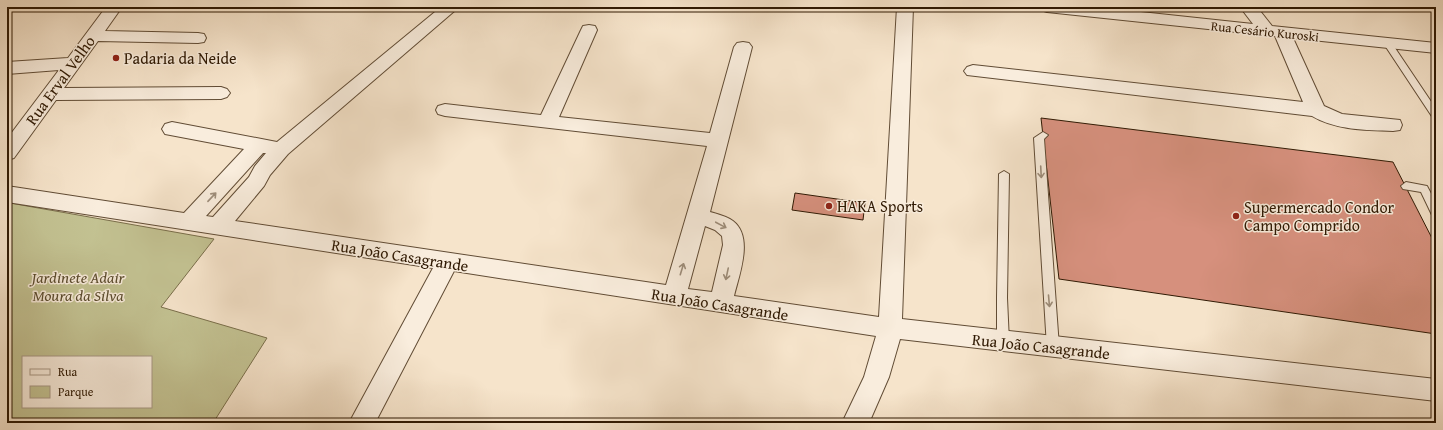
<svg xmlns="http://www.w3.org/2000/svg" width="1443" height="430" font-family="'Gentium Book Plus',serif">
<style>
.green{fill:#c3c292;stroke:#796e4a;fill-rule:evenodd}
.building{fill:#d6907d;stroke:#2f1903}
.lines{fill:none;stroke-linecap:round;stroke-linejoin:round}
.service-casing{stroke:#614c35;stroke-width:2}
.minor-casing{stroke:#614c35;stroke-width:2}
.service{fill:#f9eddd;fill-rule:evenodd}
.minor{fill:#f9eddd;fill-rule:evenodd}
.oneway{stroke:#9e8e7b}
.poi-dot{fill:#8f2418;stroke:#f9eddd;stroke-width:1.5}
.labels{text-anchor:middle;stroke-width:3;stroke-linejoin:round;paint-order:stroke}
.far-street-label{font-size:13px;fill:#2f1903;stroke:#f9eddd}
.poi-label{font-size:16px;fill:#2f1903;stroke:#f9eddd;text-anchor:start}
.street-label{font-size:16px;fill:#2f1903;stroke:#f9eddd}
.park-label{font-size:16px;font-style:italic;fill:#5b4c2e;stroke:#f9eddd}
</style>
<rect width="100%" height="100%" fill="#f6e4cb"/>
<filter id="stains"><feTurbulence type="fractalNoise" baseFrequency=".005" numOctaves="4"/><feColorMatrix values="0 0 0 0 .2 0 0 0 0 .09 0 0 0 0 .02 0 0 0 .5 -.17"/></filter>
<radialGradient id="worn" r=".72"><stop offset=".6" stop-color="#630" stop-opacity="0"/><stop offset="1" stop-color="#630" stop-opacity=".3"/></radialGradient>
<path class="green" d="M10,203L214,239L161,307L267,338L213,423H7V206ZM23,357H151V407H23Z"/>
<path class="building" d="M1041,118L1393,162L1436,246V334L1059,279Z
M795,193L865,203L863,220L792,210Z"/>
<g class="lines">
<g class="service-casing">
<path id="service" d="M1385,42H1391L1436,109V119L1433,118L1384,44Z
M1043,132L1048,135L1044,139L1059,347L1057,350L1053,352L1049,350L1047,347L1034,138Z
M1004,171L1009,174L1007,298L1009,342L1007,345L1003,347L999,345L997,342V298L999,174Z
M1406,182L1427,186L1436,203V216L1432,215L1421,192L1403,189L1401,186Z"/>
</g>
<g class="minor-casing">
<path id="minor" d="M106,7H122L105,31L198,33L204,34L206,38L204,42L198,43L98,41L64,88L221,87L227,89L230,93L227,97L221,99L56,100L14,158L7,160V139L59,70L7,74V62L68,58Z
M441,7H459L288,154L270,175L264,186L235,221L666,285L707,146L445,116L438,114L436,110L438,106L445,104L541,115L581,30L583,26L589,25L595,26L597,30L559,117L710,133L734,47L737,43L743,42L749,43L752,47L710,212C717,214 726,216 733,221C754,237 739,275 734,296L879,317L897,7H913L902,319L1436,379V401L900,339L889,377L869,423H842L864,377L876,336L454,271L375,423H349L433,268L7,202V186L184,213L244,149L165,134L162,129L165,124L172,122L277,142ZM263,153H266L255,166L249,177L213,217L206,216ZM705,226L715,230L722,236L723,245L712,292L688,289Z
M1039,7H1094L1253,24L1240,7H1257L1272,26L1436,43V53L1293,38L1324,106L1342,114L1400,120L1402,125L1400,130L1393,131C1366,130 1335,130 1312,116L967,75L964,71L967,67L973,65L1303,102L1275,36L1047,12L1041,10Z"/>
</g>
<use href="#service" class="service"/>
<use href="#minor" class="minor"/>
</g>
<defs><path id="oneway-shaft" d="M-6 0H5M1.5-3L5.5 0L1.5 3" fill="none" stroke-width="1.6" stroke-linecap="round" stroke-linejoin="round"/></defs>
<g class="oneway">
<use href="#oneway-shaft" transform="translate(1041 172) rotate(87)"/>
<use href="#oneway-shaft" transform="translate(212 197) rotate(-47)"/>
<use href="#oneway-shaft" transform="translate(721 225) rotate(28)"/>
<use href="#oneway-shaft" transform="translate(682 269) rotate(-73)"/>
<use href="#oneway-shaft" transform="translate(727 274) rotate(102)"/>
<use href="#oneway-shaft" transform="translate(1049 301) rotate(85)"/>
</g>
<g class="poi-dot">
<circle cx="116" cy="58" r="4"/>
<circle cx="829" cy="206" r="4"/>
<circle cx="1236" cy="216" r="4"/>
</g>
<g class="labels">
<g class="far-street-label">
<text transform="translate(1265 31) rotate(6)" y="5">Rua Cesário Kuroski</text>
</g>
<g class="poi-label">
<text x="124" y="64">Padaria da Neide</text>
<text x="837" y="212">HAKA Sports</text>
<text x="1244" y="213">Supermercado Condor<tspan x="1244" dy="18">Campo Comprido</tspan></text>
</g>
<g class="street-label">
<text transform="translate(60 80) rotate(-54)" y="6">Rua Erval Velho</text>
<text transform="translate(400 255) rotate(9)" y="6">Rua João Casagrande</text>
<text transform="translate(720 304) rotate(9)" y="6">Rua João Casagrande</text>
<text transform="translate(1041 346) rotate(6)" y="6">Rua João Casagrande</text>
</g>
<g class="park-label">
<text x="78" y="283">Jardinete Adair<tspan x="78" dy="18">Moura da Silva</tspan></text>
</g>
</g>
<rect width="1443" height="430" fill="none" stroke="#f6e4cb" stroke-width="24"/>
<rect x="8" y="8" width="1427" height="414" fill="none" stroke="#2f1903" stroke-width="2"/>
<rect x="12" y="12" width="1419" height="406" fill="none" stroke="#2f1903"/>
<rect x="22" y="356" width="130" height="52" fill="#f9eddd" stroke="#a89886"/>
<rect x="30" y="369" width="20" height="6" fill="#f9eddd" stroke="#a89886"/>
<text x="58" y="376" font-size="12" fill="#2f1903">Rua</text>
<rect x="30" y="386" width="20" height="12" fill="#c3c292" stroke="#a89886"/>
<text x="58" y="396" font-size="12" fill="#2f1903">Parque</text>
<rect width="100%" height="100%" filter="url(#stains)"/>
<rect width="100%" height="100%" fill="url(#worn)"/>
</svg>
